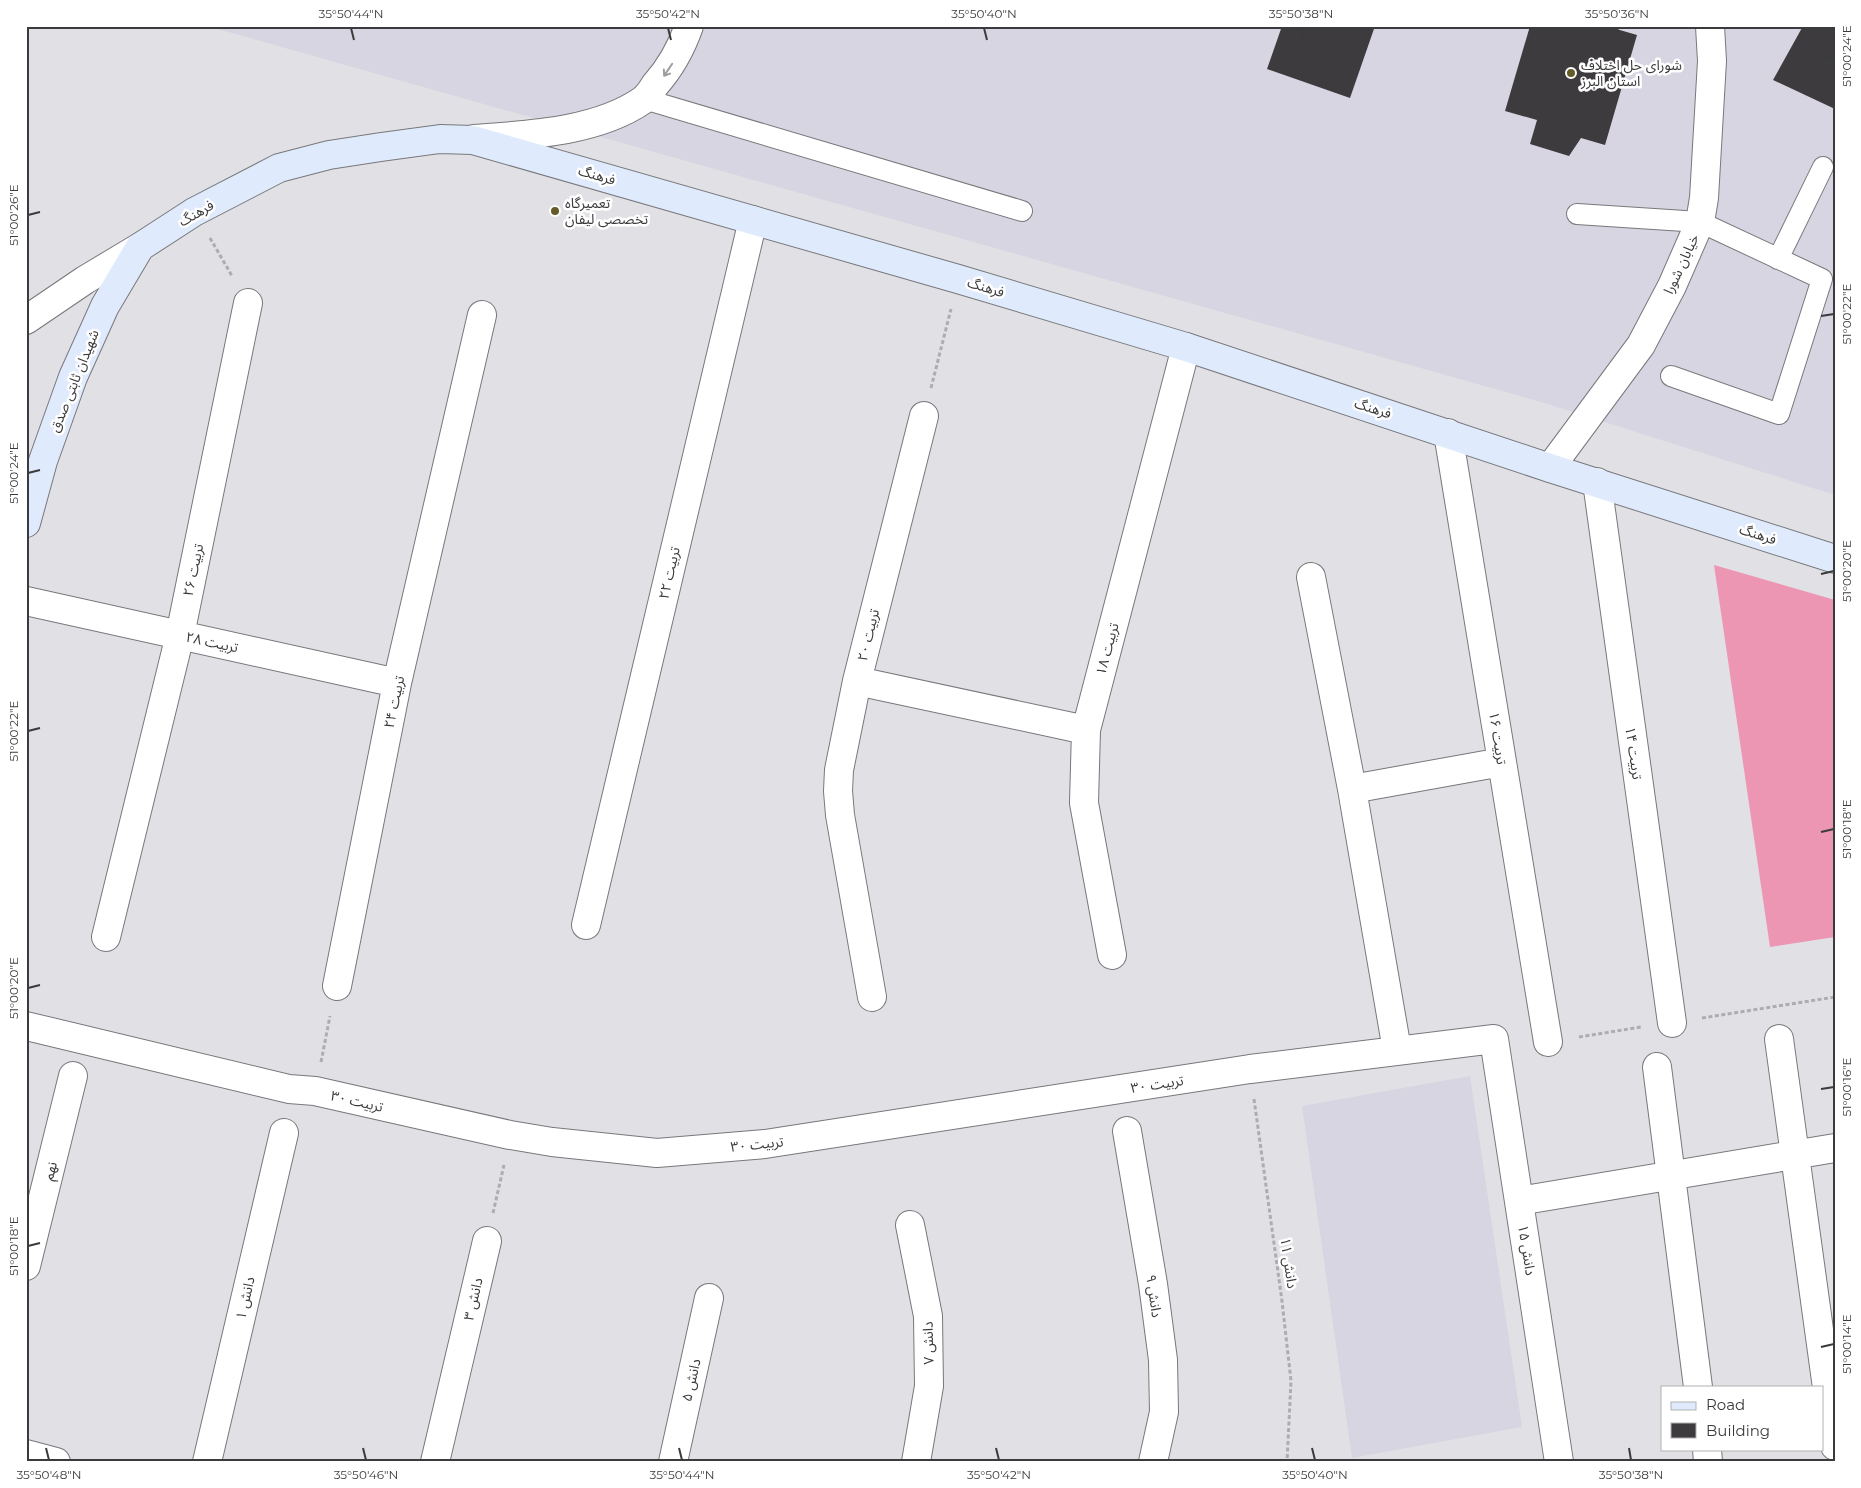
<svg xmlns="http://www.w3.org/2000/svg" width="1861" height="1488" font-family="Montserrat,'Noto Sans Arabic',sans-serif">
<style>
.built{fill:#d6d5e1}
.forest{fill:#ec96b3}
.building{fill:#3e3b3e}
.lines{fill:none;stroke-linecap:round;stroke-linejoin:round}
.service-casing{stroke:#78787c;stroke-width:22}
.minor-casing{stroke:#78787c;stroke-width:30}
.tertiary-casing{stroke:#78787c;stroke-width:30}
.secondary-casing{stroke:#78787c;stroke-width:30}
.path{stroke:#adadb0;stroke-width:3;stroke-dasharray:4 2.5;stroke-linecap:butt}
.service{stroke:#fff;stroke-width:20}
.minor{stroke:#fff;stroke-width:28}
.tertiary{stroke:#fff;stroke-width:28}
.secondary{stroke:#dfebfc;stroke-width:28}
.oneway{stroke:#9d9d9e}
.ticks{fill:none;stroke:#3b3b3d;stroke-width:2}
.poi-dot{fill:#645c28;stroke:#fff;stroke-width:2}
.labels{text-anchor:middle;stroke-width:5;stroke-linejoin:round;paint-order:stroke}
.poi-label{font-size:14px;fill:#3b3b3d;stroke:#fff;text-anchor:start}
.street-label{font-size:14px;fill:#3b3b3d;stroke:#fff}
.neatline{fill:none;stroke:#3b3b3d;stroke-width:2}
.ticks-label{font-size:12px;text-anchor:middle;fill:#3b3b3d}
</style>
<rect width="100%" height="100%" fill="#e1e1e5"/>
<path class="built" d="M207,26H1835V495L1541,402Z
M1470,1076L1522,1427L1352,1458L1302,1106Z"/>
<path class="forest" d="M1714,565L1835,600V937L1770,947Z"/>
<path class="building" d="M1282,26H1375L1350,98L1267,69Z
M1530,26H1606L1637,35L1605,145L1581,138L1569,156L1530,144L1537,120L1505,111Z
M1803,26H1835V109L1773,80Z"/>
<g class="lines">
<g class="service-casing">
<path id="service" d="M644,99L1022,211
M1577,214L1700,222L1822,279L1779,414L1671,376
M1778,259L1823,167"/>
</g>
<g class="minor-casing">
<path id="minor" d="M474,139C528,135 597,132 643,100C648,96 652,90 655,85C671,67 681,49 689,26
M1448,433L1548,1042
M1550,468L1641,345L1672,286L1700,222L1704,198L1712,61L1710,26
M1597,482L1672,1023
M1311,577L1352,789L1397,1050
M26,601L397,683
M857,681L1086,730
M1352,789L1502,762
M586,925L753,220
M106,937L180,635L248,303
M1112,955L1084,803L1086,730L1186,347
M337,986L397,683L482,315
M872,997L840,815L838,791L839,770L857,681L924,416
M26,1026L289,1089L315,1091L510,1135L552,1142L657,1153L765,1144L1250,1069L1494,1039L1559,1462
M1779,1039L1835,1446
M1657,1067L1698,1387
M1127,1131L1153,1284L1163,1360L1164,1412L1153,1462
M1519,1201L1835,1148
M910,1225L928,1316L929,1386L916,1462
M26,1266L73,1076
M1707,1449L1708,1462
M26,1454L56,1462
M207,1462L284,1133
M435,1462L487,1241
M673,1462L709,1298"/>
</g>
<g class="tertiary-casing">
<path id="tertiary" d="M26,320L85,280L140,247"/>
</g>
<g class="secondary-casing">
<path id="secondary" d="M26,523L43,461L73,377L105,306L140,247L194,212L279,168L329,155L381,147L440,139L473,140L958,279L1186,347L1550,468L1835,559"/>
</g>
<path class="path" d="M210,238L232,276
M931,388L951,309
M1702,1018L1835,997
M1579,1037L1641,1027
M321,1062L330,1016
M1254,1099L1282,1301L1291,1381L1287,1462
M493,1213L504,1165"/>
<use href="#service" class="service"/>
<use href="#minor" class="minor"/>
<use href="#tertiary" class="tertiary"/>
<use href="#secondary" class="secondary"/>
</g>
<defs><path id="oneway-shaft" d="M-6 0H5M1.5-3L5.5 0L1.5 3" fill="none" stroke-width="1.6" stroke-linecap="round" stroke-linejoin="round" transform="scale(1.25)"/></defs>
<use class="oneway" href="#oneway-shaft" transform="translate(668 70) rotate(124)"/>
<path class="ticks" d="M351,28L354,40M668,28L671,40M984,28L987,40M1301,28L1303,40M1617,28L1620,40M1821,59L1834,56M28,215L40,212M1821,316L1834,314M28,473L40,470M1821,574L1834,571M28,731L40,728M1821,832L1834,829M28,988L40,985M1821,1089L1834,1087M28,1246L40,1243M1821,1347L1834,1344M46,1448L49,1460M363,1448L366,1460M679,1448L682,1460M996,1448L999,1460M1312,1448L1315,1460M1629,1448L1631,1460"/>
<g class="poi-dot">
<circle cx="1571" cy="73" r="5"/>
<circle cx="555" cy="211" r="5"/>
</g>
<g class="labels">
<g class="poi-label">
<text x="1581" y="70">شورای حل اختلاف<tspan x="1581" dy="16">استان البرز</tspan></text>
<text x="565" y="208">تعمیرگاه<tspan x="565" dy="16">تخصصی لیفان</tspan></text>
</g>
<g class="street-label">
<text transform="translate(597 175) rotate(16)" y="5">فرهنگ</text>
<text transform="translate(196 213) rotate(-30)" y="5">فرهنگ</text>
<text transform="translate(1681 264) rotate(-65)" y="5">خیابان شورا</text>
<text transform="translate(986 287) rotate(17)" y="5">فرهنگ</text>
<text transform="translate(74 381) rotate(-68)" y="5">شهیدان ثابتی صدق</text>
<text transform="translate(1373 408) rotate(18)" y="5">فرهنگ</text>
<text transform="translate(1758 534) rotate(18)" y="5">فرهنگ</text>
<text transform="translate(193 570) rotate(-78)" y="5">تربیت ۲۶</text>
<text transform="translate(669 573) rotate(-77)" y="5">تربیت ۲۲</text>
<text transform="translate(868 635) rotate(-76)" y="5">تربیت ۲۰</text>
<text transform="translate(212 642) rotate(12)" y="5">تربیت ۲۸</text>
<text transform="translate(1107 649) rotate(-75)" y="5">تربیت ۱۸</text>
<text transform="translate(394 702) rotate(-78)" y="5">تربیت ۲۴</text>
<text transform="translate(1498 738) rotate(81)" y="5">تربیت ۱۶</text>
<text transform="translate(1634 753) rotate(82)" y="5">تربیت ۱۴</text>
<text transform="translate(1157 1084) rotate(-9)" y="5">تربیت ۳۰</text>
<text transform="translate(357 1101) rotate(13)" y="5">تربیت ۳۰</text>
<text transform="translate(757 1144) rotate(-6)" y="5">تربیت ۳۰</text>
<text transform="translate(50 1171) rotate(-76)" y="5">نهم</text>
<text transform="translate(1527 1250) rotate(81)" y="5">دانش ۱۵</text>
<text transform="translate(1289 1263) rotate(82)" y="5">دانش ۱۱</text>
<text transform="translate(1154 1296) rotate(82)" y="5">دانش ۹</text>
<text transform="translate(245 1298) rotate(-77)" y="5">دانش ۱</text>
<text transform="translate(473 1299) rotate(-77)" y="5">دانش ۳</text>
<text transform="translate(928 1343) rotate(-91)" y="5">دانش ۷</text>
<text transform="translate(691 1380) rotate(-77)" y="5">دانش ۵</text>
</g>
</g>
<rect width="1861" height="1488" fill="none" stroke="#ffffff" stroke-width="55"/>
<rect x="1661" y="1386" width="162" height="65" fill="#ffffff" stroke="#b1b1b1"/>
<rect x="1671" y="1402" width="25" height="8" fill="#dfebfc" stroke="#b1b1b1"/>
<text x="1706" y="1410" font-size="15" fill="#3b3b3d">Road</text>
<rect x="1671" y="1423" width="25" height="15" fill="#3e3b3e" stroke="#b1b1b1"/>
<text x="1706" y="1436" font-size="15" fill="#3b3b3d">Building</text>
<rect x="28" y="28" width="1806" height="1432" class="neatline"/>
<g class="ticks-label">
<text x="351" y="18">35°50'44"N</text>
<text x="668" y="18">35°50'42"N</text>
<text x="984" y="18">35°50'40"N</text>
<text x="1301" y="18">35°50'38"N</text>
<text x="1617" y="18">35°50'36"N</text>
<text transform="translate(1847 56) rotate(-90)" y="4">51°00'24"E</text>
<text transform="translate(14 215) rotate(-90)" y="4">51°00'26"E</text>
<text transform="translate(1847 314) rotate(-90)" y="4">51°00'22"E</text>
<text transform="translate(14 473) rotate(-90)" y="4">51°00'24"E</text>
<text transform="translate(1847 571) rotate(-90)" y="4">51°00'20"E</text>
<text transform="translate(14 731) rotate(-90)" y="4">51°00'22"E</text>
<text transform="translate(1847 829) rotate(-90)" y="4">51°00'18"E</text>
<text transform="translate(14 988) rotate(-90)" y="4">51°00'20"E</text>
<text transform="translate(1847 1087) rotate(-90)" y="4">51°00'16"E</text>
<text transform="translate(14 1246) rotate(-90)" y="4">51°00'18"E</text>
<text transform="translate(1847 1344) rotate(-90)" y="4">51°00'14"E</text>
<text x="49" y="1479">35°50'48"N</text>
<text x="366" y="1479">35°50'46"N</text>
<text x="682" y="1479">35°50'44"N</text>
<text x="999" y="1479">35°50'42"N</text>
<text x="1315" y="1479">35°50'40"N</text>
<text x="1631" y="1479">35°50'38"N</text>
</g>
</svg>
